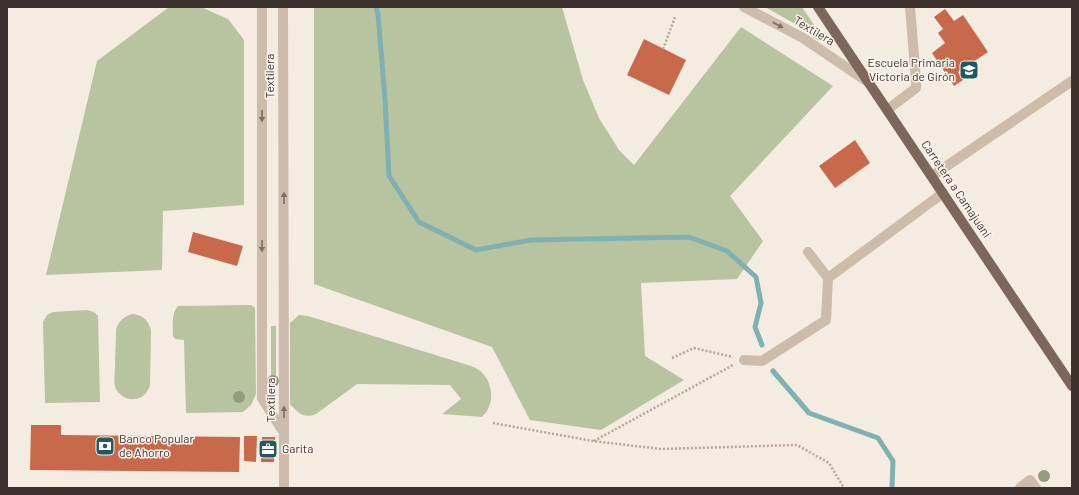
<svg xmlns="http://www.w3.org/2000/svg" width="1079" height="495" font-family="Barlow,sans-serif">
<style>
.green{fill:#b8c4a0}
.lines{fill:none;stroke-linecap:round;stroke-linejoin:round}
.stream{stroke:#7fb0b2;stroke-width:5}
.building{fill:#c8694b}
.path{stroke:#b9a596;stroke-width:2.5;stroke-dasharray:2 2;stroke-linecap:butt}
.minor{stroke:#cdbbac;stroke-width:10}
.major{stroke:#7d675c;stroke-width:10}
.tree{fill:#969b7f}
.oneway{fill:#7d6f65}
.labels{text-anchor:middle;stroke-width:3;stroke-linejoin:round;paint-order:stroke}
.street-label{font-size:12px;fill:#3b302b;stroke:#fbf5ee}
.poi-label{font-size:12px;fill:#3b302b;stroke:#fbf5ee;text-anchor:start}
</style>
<rect width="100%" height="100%" fill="#f4ebe1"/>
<path class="green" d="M169,7H195L203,8L228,19L244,40V205L163,211L162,270L46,275L97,61Z
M314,7H562L583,80L599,118L619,150L634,165L741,27L833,86L730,196L763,241L737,279L641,283L645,356L684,380L601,430L530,420L492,347L314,284Z
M765,7H802L823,38L822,41L817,40L797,25Z
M251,305L255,308L256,394L251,405L243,412L186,413L184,340C179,339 175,341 173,336C173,326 171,314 178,306Z
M87,310L94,312L98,316L100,402L45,403L43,322L47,315L53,312Z
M132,314C143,315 148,320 151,330L150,386C147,393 142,399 134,399C126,400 119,395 116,389C113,382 115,374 115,367C115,354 116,342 116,329C119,321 123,317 132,314Z
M299,315L308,316L468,365C471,366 475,367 477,369C490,376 495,396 488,409C487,412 484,414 482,417L442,414L461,399L450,385L357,384L316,414C304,419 298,413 290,404V323Z
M271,326H276V399H271Z"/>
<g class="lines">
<path class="stream" d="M376,7L378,14L385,99L389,176L419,222L476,250L531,240L689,237L727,251L756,277L761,303L755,327L762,345
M773,371L809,413L878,438L893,461L892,488"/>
</g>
<path class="building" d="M945,9L954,21L963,15L988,52L958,72L963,80L954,86L932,53L945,43L938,33L943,29L934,17Z
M644,39L686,60L669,95L627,75Z
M855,140L870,163L835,188L819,166Z
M193,232L243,246L237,266L188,252Z
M31,425H61V435L240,437L239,472L30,470Z
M244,436H257L256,462L244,461Z
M262,437H275L274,462H261Z"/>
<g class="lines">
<path class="path" d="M663,49L675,17
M672,358L694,348L733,357
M493,423L593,441L661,449L797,445L829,463L844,488
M594,441L733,365"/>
<path class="minor" d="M262,7V398L284,433L283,7
M744,7L803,38L868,82
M887,110L916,88V80L910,7
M932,176L1072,81
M828,278L943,193
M744,360L762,361L826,320L828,278L808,252
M284,433V488
M1020,488L1030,480L1036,488"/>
<path class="major" d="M818,7L1072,386"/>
</g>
<g class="tree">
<circle cx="273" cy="381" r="6"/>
<circle cx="239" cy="397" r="6"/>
<circle cx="1044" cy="476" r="6"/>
</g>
<defs><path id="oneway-solid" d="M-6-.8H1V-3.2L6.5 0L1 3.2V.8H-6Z"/></defs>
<g class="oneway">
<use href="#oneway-solid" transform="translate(778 25) rotate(28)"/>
<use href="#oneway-solid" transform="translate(262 116) rotate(90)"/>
<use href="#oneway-solid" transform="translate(284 198) rotate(-90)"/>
<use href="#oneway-solid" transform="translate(262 246) rotate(90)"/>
<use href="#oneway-solid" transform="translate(284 412) rotate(-90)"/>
</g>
<defs>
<g id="school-square" transform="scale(1)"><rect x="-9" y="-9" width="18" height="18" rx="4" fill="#1f5a5e" stroke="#fbf5ee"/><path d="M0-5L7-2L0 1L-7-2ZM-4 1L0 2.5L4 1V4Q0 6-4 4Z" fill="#fff"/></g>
<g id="bank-square" transform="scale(1)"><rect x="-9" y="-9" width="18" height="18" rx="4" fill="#1f5a5e" stroke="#fbf5ee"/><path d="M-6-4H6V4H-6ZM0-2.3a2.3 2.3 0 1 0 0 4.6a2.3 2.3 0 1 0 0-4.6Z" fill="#fff"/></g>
<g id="office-square" transform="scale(1)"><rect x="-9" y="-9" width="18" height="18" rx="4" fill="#1f5a5e" stroke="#fbf5ee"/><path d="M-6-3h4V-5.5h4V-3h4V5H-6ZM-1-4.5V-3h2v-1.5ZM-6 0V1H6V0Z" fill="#fff"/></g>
</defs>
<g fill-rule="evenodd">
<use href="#school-square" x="969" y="70"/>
<use href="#bank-square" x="105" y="446"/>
<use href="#office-square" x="268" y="449"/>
</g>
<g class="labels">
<g class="street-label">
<text transform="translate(814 31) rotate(31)" y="4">Textilera</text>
<text transform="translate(270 76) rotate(-90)" y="4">Textilera</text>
<text transform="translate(956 189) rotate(56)" y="4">Carretera a Camajuaní</text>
<text transform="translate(271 400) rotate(-90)" y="4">Textilera</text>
</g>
<g class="poi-label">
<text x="955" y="67" text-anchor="end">Escuela Primaria<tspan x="955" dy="14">Victoria de Girón</tspan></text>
<text x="119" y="443">Banco Popular<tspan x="119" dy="14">de Ahorro</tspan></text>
<text x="282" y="453">Garita</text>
</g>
</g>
<rect width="1079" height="495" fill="none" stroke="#3b302b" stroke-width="16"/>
</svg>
